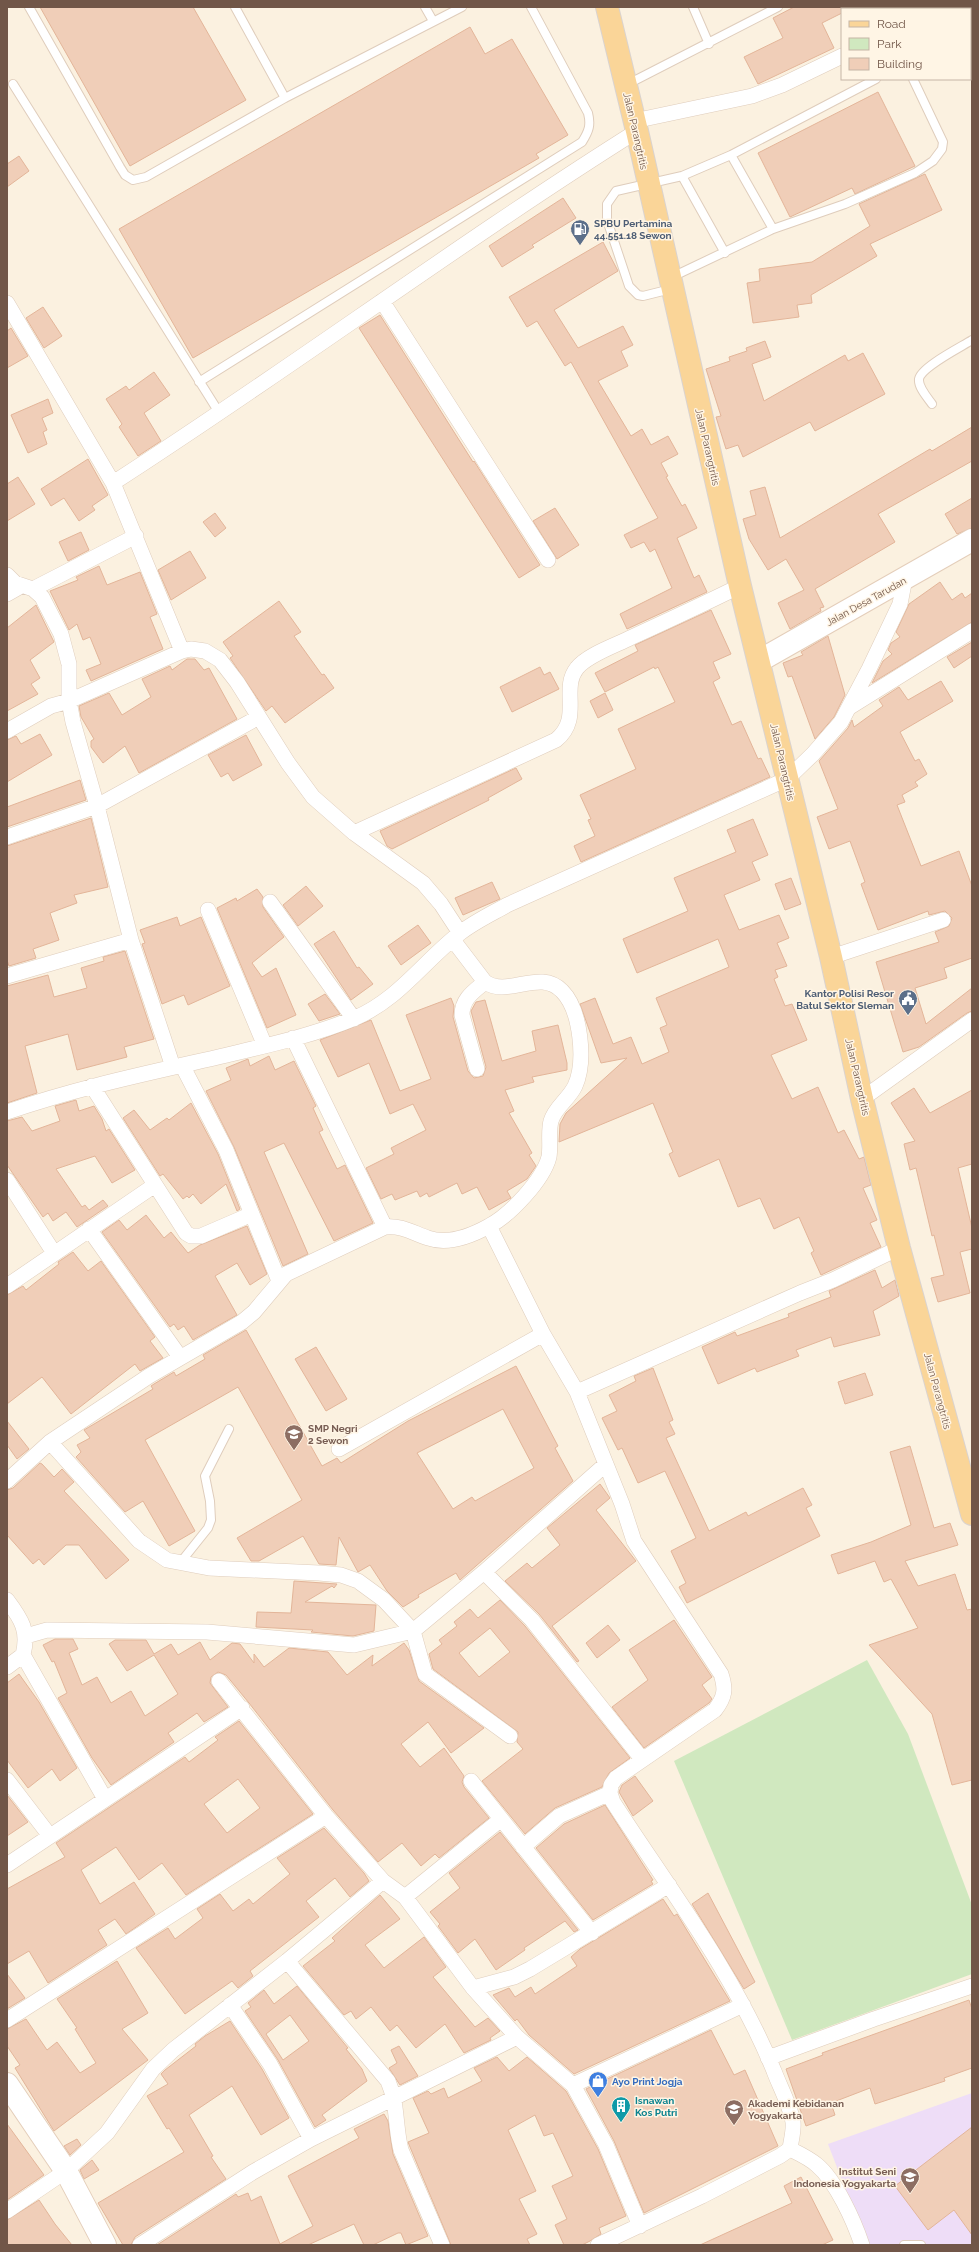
<svg xmlns="http://www.w3.org/2000/svg" width="979" height="2252" font-family="Raleway,sans-serif">
<style>
.education{fill:#eeddf7}
.green{fill:#d0e8bf}
.building{fill:#f0ceb8;stroke:#e3b599;fill-rule:evenodd}
.lines{fill:none;stroke-linecap:round;stroke-linejoin:round}
.lane-casing{stroke:#dfcdbc;stroke-width:10}
.street-casing{stroke:#dfcdbc;stroke-width:16}
.secondary-casing{stroke:#e4ceba;stroke-width:24}
.primary-casing{stroke:#dad3cf;stroke-width:24}
.lane{stroke:#fff;stroke-width:8}
.street{stroke:#fff;stroke-width:15}
.secondary{stroke:#fff;stroke-width:22}
.primary{stroke:#fad598;stroke-width:22}
.labels{text-anchor:middle;stroke-width:3;stroke-linejoin:round;paint-order:stroke}
.street-label{font-size:10px;fill:#715648;stroke:#fff5e5}
.service-label{font-size:10px;font-weight:bold;fill:#4e5e75;stroke:#fff5e5;text-anchor:start}
.education-label{font-size:10px;font-weight:bold;fill:#785e54;stroke:#fff5e5;text-anchor:start}
.shop-label{font-size:10px;font-weight:bold;fill:#366cbe;stroke:#fff5e5;text-anchor:start}
.culture-label{font-size:10px;font-weight:bold;fill:#0d838f;stroke:#fff5e5;text-anchor:start}
</style>
<rect width="100%" height="100%" fill="#fbf1e0"/>
<path class="education" d="M972,2093V2245H867L828,2144Z"/>
<path class="green" d="M867,1660L908,1734L972,1905V1974L792,2040L674,1761Z"/>
<path class="building" d="M40,7H193L246,100L130,166Z
M794,7H855L842,9V13L822,23L834,48L758,84L744,57L783,38L773,18Z
M470,27L485,54L512,39L568,135L536,154L539,158L193,358L119,229Z
M878,92L915,166L855,194L852,188L790,217L758,153Z
M19,156L29,171L7,187V164Z
M925,174L942,210L870,244L877,256L811,295L812,303L797,305L799,317L753,323L747,283L760,281L759,269L812,262L870,226L859,204Z
M563,198L576,218L532,245L534,247L502,267L489,246Z
M603,242L618,271L554,310L578,348L623,326L633,345L621,351L628,366L598,381L631,436L642,429L651,445L668,436L678,454L661,463L668,476L666,477L682,506L685,504L697,528L677,538L694,578L699,575L707,592L627,629L620,614L672,588L655,549L650,552L644,542L631,548L624,535L658,518L571,362L565,366L537,321L527,327L509,297Z
M43,307L62,336L44,348L26,318Z
M380,315L473,462L474,461L540,565L519,578L359,328Z
M11,328L28,356L7,368V331Z
M765,341L771,357L752,364L764,401L845,355L848,361L863,353L885,394L815,431L810,422L743,457L738,445L726,449L716,417L721,416L706,369L730,361L729,357L747,351L746,348Z
M154,372L170,395L144,413L161,441L138,456L119,427L122,424L106,399L126,386L129,390Z
M48,399L53,413L42,418L47,430L43,432L47,444L28,453L11,415Z
M972,427V461L878,514L895,542L815,589L824,607L820,608L821,611L790,629L778,603L804,590L786,559L768,570L749,539L743,519L756,515L750,491L765,487L780,538L930,449L932,451Z
M88,459L108,495L92,506L95,510L79,521L64,498L51,506L41,489Z
M18,477L35,504L7,521V484Z
M972,498V528L957,534L945,514Z
M555,508L579,545L557,559L533,521Z
M215,513L226,528L215,537L203,522Z
M81,532L89,550L68,561L59,542Z
M190,551L206,578L171,600L158,570Z
M99,566L107,585L140,572L157,614L150,617L163,649L91,681L86,670L101,664L90,637L83,640L77,624L69,630L50,591L78,580L76,577Z
M940,582L952,600L962,593L965,598L972,593V622L872,683L883,661L892,654L888,650L891,643L900,637L896,632L909,604Z
M279,601L301,632L294,636L322,675L324,674L334,688L285,723L272,706L266,711L230,658L233,656L223,642Z
M36,605L54,642L30,660L40,678L31,684L38,694L7,711V628Z
M711,610L731,654L713,662L720,678L713,682L732,725L741,721L758,759L761,758L770,777L581,862L574,846L595,836L588,820L591,819L580,795L636,769L618,729L675,702L658,667L655,669L654,667L605,692L595,673L638,651L635,645Z
M828,636L845,695L834,717L815,739L792,676L788,677L783,663L803,655L801,652Z
M972,642V656L954,668L947,657Z
M187,659H195L204,670L209,668L237,719L139,773L125,746L103,763L91,747V741L94,739L81,717L79,706L109,693L122,715L151,697L142,679L170,666L172,670Z
M540,667L544,675L550,672L559,689L512,712L500,687Z
M941,681L953,701L900,732L915,761L919,759L927,774L915,782L918,786L902,795L905,802L897,805L921,866L959,851L972,886V958L944,968L947,978L915,988L926,1024L972,988V1011L967,1013L919,1047L903,1052L876,962L939,942L935,932L949,926L952,918L945,911L929,915L928,911L878,930L861,884L865,882L850,841L829,849L817,817L838,809L819,761L848,728L852,720L854,727L883,706L879,700L899,687L908,700Z
M605,693L613,710L598,718L590,701Z
M40,734L52,755L7,782V740L16,736L21,744Z
M246,735L262,765L233,781L228,773L221,777L208,755Z
M516,768L522,779L488,798L489,800L392,849L387,846L380,831Z
M80,780L86,800L7,827V807Z
M91,818L108,887L74,895L77,903L50,913L59,940L33,949L36,958L9,966L7,960V846Z
M753,819L768,855L752,862L760,880L724,895L739,930L779,915L789,938L777,943L787,966L775,970L778,977L774,979L785,1006L792,1004L807,1040L771,1055L792,1099L818,1087L838,1133L844,1130L859,1159L864,1157L871,1185L863,1188L877,1220L870,1223L881,1247L821,1275L811,1253L814,1251L799,1217L774,1229L760,1198L738,1207L719,1159L679,1177L669,1154L673,1152L653,1103L559,1142L560,1124L566,1113L627,1058L601,1063L580,1004L595,998L613,1044L631,1037L642,1064L669,1052L660,1028L667,1025L656,998L729,967L718,939L637,973L623,939L688,911L674,878L736,852L727,830Z
M791,878L801,904L785,910L775,884Z
M492,882L500,899L463,915L455,898Z
M306,886L323,906L298,926L283,905Z
M257,889L263,897V907L284,937L252,963L262,977L276,968L296,1015L267,1028L217,908L236,898L237,901Z
M177,917L180,926L201,917L230,986L188,1005L184,995L162,1004L142,944L145,943L140,930Z
M418,925L431,943L401,965L388,946Z
M334,931L357,968L359,967L373,984L351,1000L314,944Z
M125,951L154,1039L124,1047L127,1057L77,1070L68,1034L25,1046L37,1093L7,1103V986L48,975L54,997L87,988L81,968L104,961L103,957Z
M325,994L340,1014L319,1021L308,1004Z
M451,998L454,1006L453,1017L468,1071L474,1078L483,1076L486,1067L471,1011L476,1002L485,1000L502,1061L536,1051L532,1031L558,1025L567,1063V1070L532,1077L534,1082L505,1090L514,1111L509,1113L532,1153L529,1155L536,1166L527,1179L507,1191L511,1198L509,1199L489,1210L477,1187L462,1194L457,1183L429,1197L427,1193L420,1197L417,1191L395,1200L392,1194L381,1199L366,1168L394,1154L391,1148L426,1130L413,1104L390,1114L369,1063L338,1077L320,1040L371,1020L400,1091L431,1079L406,1015Z
M269,1056L275,1070L294,1061L316,1106L313,1108L323,1130L319,1132L337,1169L345,1165L373,1223L334,1241L284,1143L264,1152L308,1254L283,1266L234,1147L206,1091L231,1080L226,1068L248,1059L250,1066Z
M914,1088L930,1113L972,1090V1164L958,1168L972,1228V1249L960,1252L970,1293L938,1302L931,1278L944,1275L934,1235L932,1236L916,1168L910,1170L904,1144L915,1141L891,1103Z
M76,1100L79,1111L94,1106L102,1119L106,1131L109,1129L135,1170L112,1183L95,1156L56,1169L82,1207L85,1205L89,1210L103,1200L108,1206L77,1227L66,1212L53,1221L48,1213L43,1217L7,1165V1121L22,1117L32,1131L60,1121L55,1106Z
M191,1103L218,1154L240,1209L237,1211L226,1184L201,1204L193,1194L189,1198L187,1196L183,1199L163,1174L160,1176L123,1118L134,1110L150,1130L167,1118L169,1120Z
M146,1215L164,1238L171,1232L188,1253L200,1245L247,1226L267,1274L250,1285L237,1263L215,1276L237,1315L193,1340L184,1326L178,1330L174,1324L170,1327L102,1232L119,1220L127,1230Z
M73,1252L88,1271L101,1261L155,1337L150,1341L163,1358L140,1371L135,1364L71,1414L42,1377L7,1404V1295L23,1286L26,1290L59,1264L58,1262Z
M875,1270L882,1288L895,1280L899,1296L873,1311L880,1335L834,1347L831,1337L796,1350L799,1356L757,1372L755,1368L718,1384L702,1347L735,1332L737,1336L789,1317L788,1314L831,1297L829,1291Z
M246,1330L322,1466L337,1458L341,1463L408,1421L516,1366L558,1446L555,1448L573,1481L460,1580L456,1573L418,1595L419,1597L403,1607L387,1591L370,1565L358,1572L339,1537L336,1565L319,1564L303,1536L259,1561H251L237,1538L302,1500L238,1387L145,1440L195,1531L169,1546L143,1501L125,1512L76,1457L81,1452L77,1445L90,1438L84,1430L153,1389L151,1386L154,1384L174,1372L176,1376L205,1359L203,1355ZM503,1409L534,1468L475,1501L472,1497L453,1509L417,1453Z
M316,1347L347,1399L326,1411L295,1359Z
M653,1368L673,1420L669,1422L675,1434L666,1438L709,1531L746,1512L748,1516L803,1488L812,1505L806,1508L820,1536L687,1603L679,1587L686,1583L671,1551L696,1538L665,1471L638,1483L622,1448L618,1450L602,1418L617,1411L609,1395L636,1381L634,1376Z
M865,1373L873,1395L845,1404L838,1382Z
M7,1421L29,1449L17,1459L7,1445Z
M910,1446L934,1528L950,1523L958,1545L905,1561L918,1586L955,1574L967,1610L972,1609V1780L952,1785L932,1714L869,1645L918,1628L891,1579L884,1582L875,1561L838,1574L831,1555L871,1542L911,1525L890,1452Z
M40,1463L42,1464L54,1477L62,1469L74,1482L64,1491L129,1560L106,1579L79,1545H66L44,1565L39,1559L33,1564L7,1535V1490L13,1488Z
M600,1484L610,1498L596,1510L636,1561L552,1626L579,1661L577,1662L539,1614L505,1581L527,1563L532,1568L560,1545L547,1528Z
M294,1581L337,1584L334,1588L332,1586L305,1602L376,1605L374,1631L353,1636L311,1632L313,1630L256,1627L257,1612L291,1613Z
M500,1600L525,1626L630,1758L609,1773L602,1787L555,1808L525,1834L482,1781L523,1749L517,1742L518,1732L433,1669L429,1654L442,1644L439,1640L457,1626L454,1622L470,1609L478,1618ZM490,1628L510,1652L479,1677L459,1653Z
M674,1620L712,1677L702,1685L712,1699L709,1703L644,1748L612,1707L648,1680L629,1650Z
M608,1625L620,1640L597,1658L586,1643Z
M55,1639H73L78,1649L69,1653L82,1685L97,1677L111,1703L131,1691L145,1716L178,1694L154,1655L127,1671L109,1644L115,1640H146L154,1654L171,1644L178,1655L200,1642L210,1660L232,1643L240,1644L254,1663V1654L264,1667L289,1648L328,1652L347,1675L373,1655L372,1666L404,1643L409,1650L419,1681L484,1728L451,1753L428,1722L401,1744L420,1767L444,1748L464,1776L462,1782L464,1787L489,1818L439,1858L435,1854L421,1866L402,1843L378,1862L333,1810L249,1703L226,1675L218,1672L211,1677L210,1683L228,1707L204,1722L197,1713L168,1733L174,1742L111,1785L92,1758L58,1698L67,1693L54,1661L52,1662L43,1645Z
M19,1674L39,1702L77,1768L60,1781L52,1769L28,1788L7,1760V1683Z
M239,1721L313,1814L186,1895L162,1863L139,1880L116,1847L81,1870L100,1904L134,1882L155,1914L126,1934L115,1919L98,1930L107,1945L48,1983L29,1951L7,1964V1889L65,1857L56,1843L185,1757L189,1762L218,1740L215,1737ZM238,1779L260,1808L227,1833L204,1804Z
M635,1776L653,1801L633,1816L619,1792L622,1785Z
M7,1795L28,1822L7,1836Z
M605,1805L653,1880L651,1881L653,1884L593,1920L536,1848L564,1824Z
M324,1828L364,1873L369,1881L350,1897L335,1878L306,1901L319,1917L250,1971L253,1976L238,1988L232,1981L185,2014L136,1948L168,1928L175,1939L203,1918L197,1909L220,1894L233,1911L249,1899L253,1904L290,1874L277,1858Z
M500,1832L578,1930L574,1932L565,1921L524,1948L525,1950L496,1970L475,1939L458,1953L438,1926L440,1924L430,1912L460,1888L449,1873Z
M708,1893L755,1982L744,1989L692,1904Z
M380,1895L400,1919L365,1945L384,1968L424,1937L446,1967L433,1977L475,2027L488,2018L500,2031L490,2038L491,2040L464,2053L445,2024L416,2048L397,2025L390,2031L371,2007L356,2019L351,2011L344,2015L303,1966L335,1941L332,1938Z
M663,1899L674,1916L677,1914L730,2001L574,2074L529,2035L517,2019L515,2021L493,1995L509,1988L515,1997L531,1987L535,1994L577,1966L571,1957L580,1949Z
M117,1961L148,2013L122,2029L148,2060L54,2131L15,2068L20,2065L7,2046V2029L26,2019L47,2050L57,2042L80,2073L96,2063L75,2029L77,2028L57,1999Z
M7,1974L25,1998L7,2009Z
M297,1986L348,2048L346,2049L362,2069L367,2081L322,2115L326,2120L315,2127L278,2060L245,2011L251,2007L248,2003L264,1990L274,2004ZM290,2015L309,2041L283,2060L266,2034Z
M969,2000L972,2009V2068L944,2078L945,2081L875,2104L870,2088L831,2103L835,2115L806,2126L786,2069L823,2055L822,2053Z
M230,2021L262,2069L289,2118L261,2135L232,2086L189,2115L213,2156L211,2157L226,2179L135,2237L131,2245H123L98,2203L184,2152L169,2128L167,2129L147,2096L168,2084L161,2074L165,2070L196,2046L195,2044L205,2036Z
M711,2030L734,2075L745,2070L778,2146L644,2213L614,2141L586,2089Z
M399,2046L418,2076L400,2085L389,2068L397,2063L391,2050Z
M497,2057L509,2071L527,2057L566,2091L598,2149L626,2216L599,2228L601,2234L590,2241L582,2245H564L555,2225L567,2219L552,2186L573,2176L553,2133L544,2136L535,2115L508,2130L536,2191L519,2199L537,2234L527,2239L530,2245H451L410,2147L408,2142L429,2133L413,2098L428,2091L431,2094L444,2088L448,2098L482,2081L474,2068Z
M384,2114L388,2121L393,2154L428,2236L406,2245L401,2233H398L373,2245H364L354,2224L308,2245H157L236,2194L238,2197L248,2193L251,2201L261,2196L280,2244L313,2226L288,2176L359,2138L354,2129Z
M7,2124L44,2175L7,2200Z
M972,2127V2235L954,2210L928,2230L895,2186Z
M77,2139L81,2145L70,2155L64,2146Z
M92,2160L99,2170L84,2179L80,2170Z
M801,2177L833,2240L822,2245H700L792,2203L784,2186Z
M39,2200L55,2224L72,2245H7V2220Z"/>
<g class="lines">
<g class="lane-casing">
<path id="lane" d="M29,7L120,167L125,175L133,180L146,177L285,98L462,7
M235,7L285,98
M425,7L433,21
M693,7L709,44
M13,84L220,414
M626,85L778,7
M731,155L773,229
M682,176L725,253
M672,277L773,229L845,204L915,173L933,161L942,149L943,142L913,79
M671,289L643,296L638,295L629,286L607,220V204L616,191L682,176L731,155L876,79
M199,382L582,142C589,131 591,125 588,113L531,7
M932,404C927,397 918,387 919,379C921,367 961,347 972,340
M180,1563L208,1528L211,1520L210,1501L205,1476L229,1429
M904,2245H921"/>
</g>
<g class="street-casing">
<path id="street" d="M936,9L940,7
M634,121L752,96L782,85L842,56
M382,301L548,560
M7,303L113,483L182,651
M113,483C290,369 459,243 637,131
M7,575L15,583L33,589L42,597L61,634L69,664V701L73,722L97,806L131,940L173,1067
M33,589L136,536
M7,594L21,586
M850,707L972,631
M7,731L51,706L69,701L182,651L191,649L205,651L220,660L237,682L288,763L313,797L354,833L423,883L441,904L460,933
M354,833L556,740C583,718 560,689 577,668C587,655 616,645 630,638C667,621 704,604 740,586
M7,837L97,806L259,717
M270,902L354,1019
M208,910L265,1046
M831,957L943,920
M7,976L131,940
M293,1038L385,1227
M182,1065L226,1150L279,1281
M477,1069L462,1015C462,999 473,992 485,982
M92,1086L186,1233L191,1236H201L252,1214
M862,1099L972,1020
M7,1112C79,1087 153,1072 227,1055C269,1045 314,1035 355,1018C398,1000 424,961 460,933C474,922 491,914 507,905L787,779L813,754L841,722L869,669L900,604L905,578
M7,1180L54,1253
M489,1226L543,1334L577,1392L622,1504L634,1541L721,1674C726,1689 725,1697 715,1710L616,1778L611,1785L610,1793L559,1816L523,1847
M89,1229L180,1357
M7,1286L155,1185
M577,1392L800,1293L833,1280L899,1248
M50,1442L139,1541L167,1560L209,1568L319,1573L341,1575L358,1581L384,1600L413,1631L425,1674L510,1736
M339,1449L543,1334
M7,1481L50,1442L149,1376L242,1322L254,1312L286,1274L385,1227C402,1225 413,1233 428,1238C448,1245 471,1236 489,1226C510,1215 543,1180 549,1157C551,1145 548,1132 551,1121C555,1107 569,1099 575,1086C586,1062 581,1010 562,991C540,968 508,998 485,982L453,940
M484,1572L532,1620L642,1759
M7,1600C22,1620 29,1631 23,1655L7,1667
M26,1636L47,1630L207,1632L354,1645L413,1631L484,1572L606,1464
M23,1655L105,1799
M219,1681L326,1816L383,1881L405,1897L473,1988L517,2037L573,2085L606,2145L640,2226
M7,1780L50,1836
M471,1781L592,1933
M610,1793L613,1802C670,1890 734,1973 774,2071C780,2087 790,2105 793,2122C794,2131 791,2140 790,2149C800,2154 809,2158 817,2165C836,2181 854,2221 862,2245
M7,1865L242,1708
M405,1897L500,1820
M287,1961L388,2081C398,2104 395,2127 401,2150L442,2245
M473,1988L514,1977L530,1969L669,1885
M230,2005L270,2064L311,2139
M7,2020L326,1816
M768,2058L874,2019L972,1986
M573,2085L743,2005
M7,2211L66,2171L107,2133L153,2069L173,2050L287,1961L383,1881
M140,2245L253,2172L311,2139L517,2037
M598,2245L702,2196L780,2156L790,2149"/>
</g>
<g class="secondary-casing">
<path id="secondary" d="M759,661L972,540
M7,2084L66,2171L105,2245"/>
</g>
<g class="primary-casing">
<path id="primary" d="M607,7L637,131L740,586L831,957L862,1099L899,1248L972,1514"/>
</g>
<use href="#lane" class="lane"/>
<use href="#street" class="street"/>
<use href="#secondary" class="secondary"/>
<use href="#primary" class="primary"/>
</g>
<defs>
<g id="fuel-pin" transform="scale(1)"><path d="M0 17L-7.5 6A9.5 9.5 0 1 1 7.5 6Z" fill="#5c6f8a" stroke="#fff5e5"/><path d="M-5.5-6h7V0h2V4h1.3V-2.5L3-4.5l.8-.8L6-3V5H2.5V1h-1V6h-7ZM-4.2-4.7v3.2H.2V-4.7Z" fill="#fff"/></g>
<g id="civic-pin" transform="scale(1)"><path d="M0 17L-7.5 6A9.5 9.5 0 1 1 7.5 6Z" fill="#5c6f8a" stroke="#fff5e5"/><path d="M-.6-6.5H3V-4.5H.6V-3L4-1V1h2V6H-6V1h2V-1L-.6-3ZM-1.2 2.5V6h2.4V2.5Z" fill="#fff"/></g>
<g id="school-pin" transform="scale(1)"><path d="M0 17L-7.5 6A9.5 9.5 0 1 1 7.5 6Z" fill="#8d6e63" stroke="#fff5e5"/><path d="M0-5L7-2L0 1L-7-2ZM-4 1L0 2.5L4 1V4Q0 6-4 4Z" fill="#fff"/></g>
<g id="shop-pin" transform="scale(1)"><path d="M0 17L-7.5 6A9.5 9.5 0 1 1 7.5 6Z" fill="#3f7fe0" stroke="#fff5e5"/><path d="M-5-2.5h2.3a2.7 3.5 0 0 1 5.4 0H5L5.5 6h-11ZM-1.5-2.5h3a1.5 2.3 0 0 0-3 0Z" fill="#fff"/></g>
<g id="building-pin" transform="scale(1)"><path d="M0 17L-7.5 6A9.5 9.5 0 1 1 7.5 6Z" fill="#0f9aa8" stroke="#fff5e5"/><path d="M-4-6H4V6H1V3H-1V6H-4ZM-2.5-4.3h1.7v1.8h-1.7ZM.8-4.3h1.7v1.8H.8ZM-2.5-1h1.7V.8h-1.7ZM.8-1h1.7V.8H.8Z" fill="#fff"/></g>
<g id="university-pin" transform="scale(1)"><path d="M0 17L-7.5 6A9.5 9.5 0 1 1 7.5 6Z" fill="#8d6e63" stroke="#fff5e5"/><path d="M0-5L7-2L0 1L-7-2ZM-4 1L0 2.5L4 1V4Q0 6-4 4Z" fill="#fff"/></g>
</defs>
<g fill-rule="evenodd">
<use href="#fuel-pin" x="580" y="229"/>
<use href="#civic-pin" x="908" y="999"/>
<use href="#school-pin" x="294" y="1434"/>
<use href="#shop-pin" x="598" y="2081"/>
<use href="#building-pin" x="621" y="2106"/>
<use href="#university-pin" x="734" y="2109"/>
<use href="#university-pin" x="910" y="2177"/>
</g>
<g class="labels">
<g class="street-label">
<text transform="translate(636 131) rotate(77)" y="4">Jalan Parangtritis</text>
<text transform="translate(708 447) rotate(77)" y="4">Jalan Parangtritis</text>
<text transform="translate(866 601) rotate(-29)" y="4">Jalan Desa Tarudan</text>
<text transform="translate(783 762) rotate(77)" y="4">Jalan Parangtritis</text>
<text transform="translate(858 1077) rotate(77)" y="4">Jalan Parangtritis</text>
<text transform="translate(938 1391) rotate(75)" y="4">Jalan Parangtritis</text>
</g>
<g class="service-label">
<text x="594" y="227">SPBU Pertamina<tspan x="594" dy="12">44.551.18 Sewon</tspan></text>
<text x="894" y="997" text-anchor="end">Kantor Polisi Resor<tspan x="894" dy="12">Batul Sektor Sleman</tspan></text>
</g>
<g class="education-label">
<text x="308" y="1432">SMP Negri<tspan x="308" dy="12">2 Sewon</tspan></text>
<text x="748" y="2107">Akademi Kebidanan<tspan x="748" dy="12">Yogyakarta</tspan></text>
<text x="896" y="2175" text-anchor="end">Institut Seni<tspan x="896" dy="12">Indonesia Yogyakarta</tspan></text>
</g>
<g class="shop-label">
<text x="612" y="2085">Ayo Print Jogja</text>
</g>
<g class="culture-label">
<text x="635" y="2104">Isnawan<tspan x="635" dy="12">Kos Putri</tspan></text>
</g>
</g>
<rect width="979" height="2252" fill="none" stroke="#715648" stroke-width="16"/>
<rect x="841" y="8" width="130" height="72" fill="#fff5e5" stroke="#c6b5a6"/>
<rect x="849" y="21" width="20" height="6" fill="#fad598" stroke="#c6b5a6"/>
<text x="877" y="28" font-size="12" fill="#715648">Road</text>
<rect x="849" y="38" width="20" height="12" fill="#d0e8bf" stroke="#c6b5a6"/>
<text x="877" y="48" font-size="12" fill="#715648">Park</text>
<rect x="849" y="58" width="20" height="12" fill="#f0ceb8" stroke="#c6b5a6"/>
<text x="877" y="68" font-size="12" fill="#715648">Building</text>
</svg>
